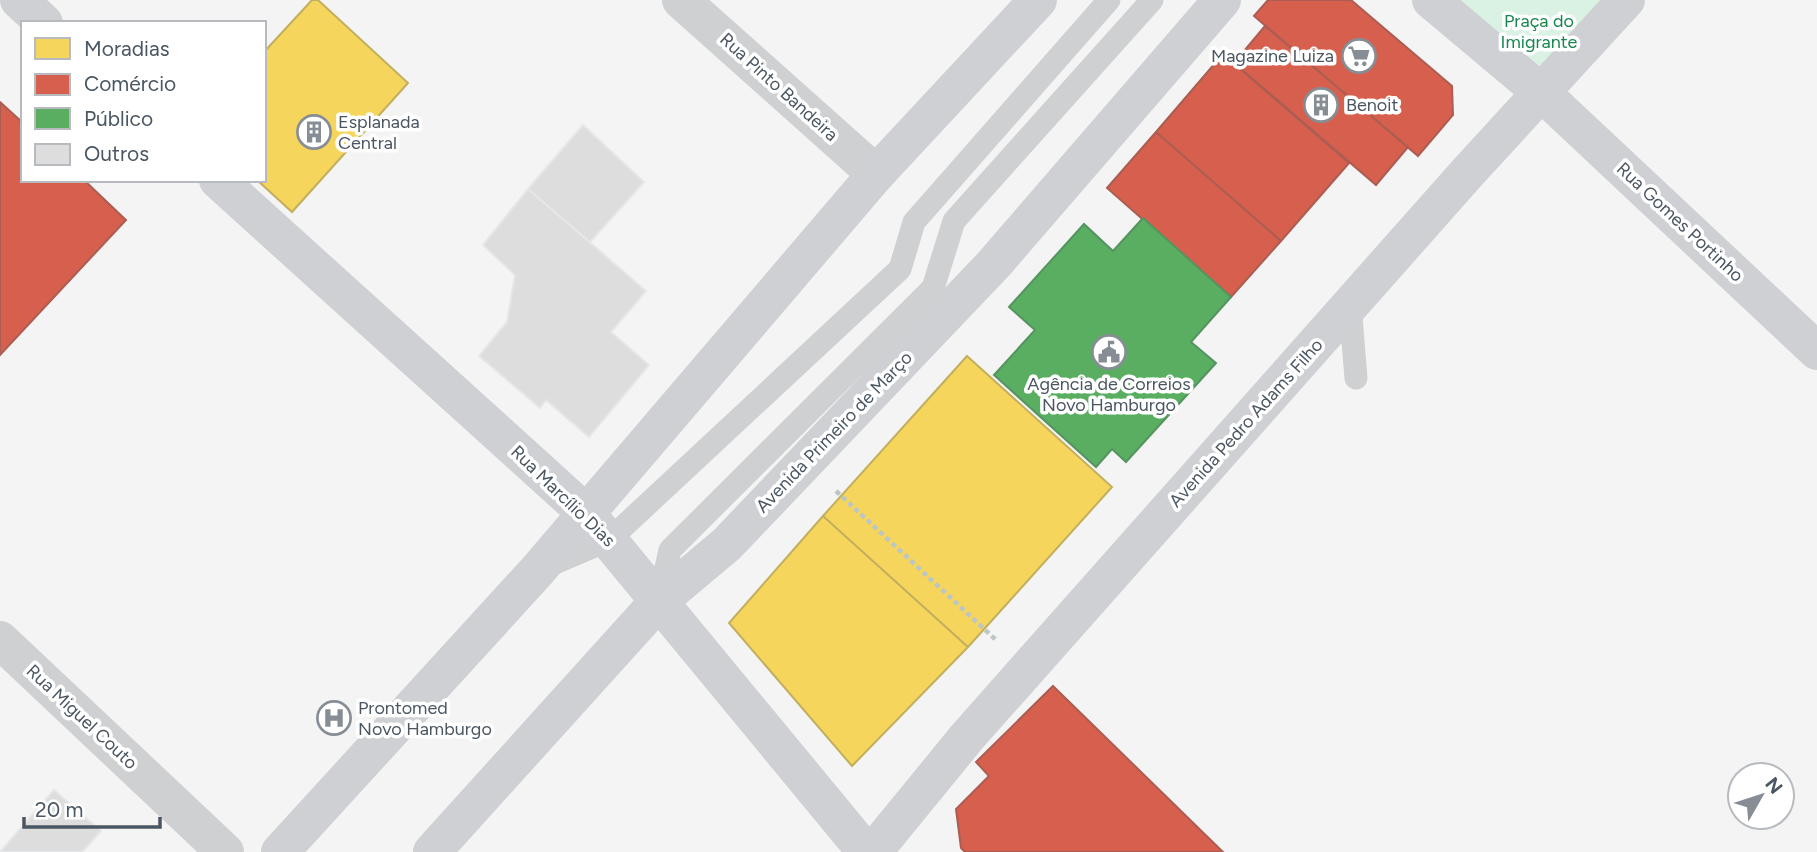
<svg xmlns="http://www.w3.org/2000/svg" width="1817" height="852" font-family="Figtree,sans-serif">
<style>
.green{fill:#d9f2e3}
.homes{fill:#f6d55c;stroke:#c2af5e;stroke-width:2}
.shops{fill:#d6604d;stroke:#ac5d53;stroke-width:2}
.public{fill:#5aae61;stroke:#559461;stroke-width:2}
.building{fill:#ddddde;stroke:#e5e6e7;stroke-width:2}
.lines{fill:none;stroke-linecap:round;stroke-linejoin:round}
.path{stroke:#bcc7c4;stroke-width:4.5;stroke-dasharray:5 3.5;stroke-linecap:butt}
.lane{stroke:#ced0d2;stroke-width:23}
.street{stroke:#ced0d2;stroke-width:38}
.secondary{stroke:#ced0d4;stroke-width:38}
.labels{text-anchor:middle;stroke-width:7;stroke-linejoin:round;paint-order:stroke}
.park-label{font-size:18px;fill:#17864f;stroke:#fff}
.poi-label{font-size:18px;fill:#4a5661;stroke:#fff;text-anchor:start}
.street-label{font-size:18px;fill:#4a5661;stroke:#fff}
</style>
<rect width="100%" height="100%" fill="#f4f4f4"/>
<path class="green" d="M1458,0H1609L1542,74Z"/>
<path class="homes" d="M312,0H318L408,83L292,212L257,180H264V52Z
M967,356L1112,487L968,647L823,516Z
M823,516L968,647L852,766L729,623Z"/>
<path class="shops" d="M1268,0H1351L1452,86L1453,115L1418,156L1254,16Z
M1265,26L1408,147L1376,185L1234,63Z
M1223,54L1349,163L1281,241L1156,132Z
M0,102L23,123V180H84L126,220L0,355Z
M1156,132L1281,241L1231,297L1107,188Z
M1053,686L1223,852H965L961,848L956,809L989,776L976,762Z"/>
<path class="public" d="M1143,218L1231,297L1191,342L1216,363L1126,462L1112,449L1096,467L994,375L1035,330L1009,307L1084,224L1113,251Z"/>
<path class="building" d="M583,125L644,182L590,242L528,189Z
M528,189L646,291L611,332L649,365L589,437L546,400L540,408L479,356L507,322L515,275L483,245Z
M54,790L101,831L82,852H0Z"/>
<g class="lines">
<path class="path" d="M836,491L996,640"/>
<path class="lane" d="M1350,305L1356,378
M548,566L609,540L900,269L914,222L1109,0
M659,599L670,550L933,288L954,221L1152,0"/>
<path class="street" d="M681,0L876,174
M0,640L225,852"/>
<path class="secondary" d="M19,0L44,23
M1431,0L1543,94L1817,351
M218,180L586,513L866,852
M280,852L537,571L876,174L1038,0
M432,852L658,602L727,544L993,265L1222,0
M873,852L967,737L1468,172L1626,0"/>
</g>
<defs>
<g id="supermarket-ring" transform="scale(1.75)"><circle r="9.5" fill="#fff" stroke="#868d94" stroke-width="1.5"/><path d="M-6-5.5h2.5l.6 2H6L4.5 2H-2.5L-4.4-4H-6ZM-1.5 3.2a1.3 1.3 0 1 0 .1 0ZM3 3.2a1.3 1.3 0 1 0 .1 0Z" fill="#868d94"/></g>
<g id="building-ring" transform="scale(1.75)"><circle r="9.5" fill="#fff" stroke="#868d94" stroke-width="1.5"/><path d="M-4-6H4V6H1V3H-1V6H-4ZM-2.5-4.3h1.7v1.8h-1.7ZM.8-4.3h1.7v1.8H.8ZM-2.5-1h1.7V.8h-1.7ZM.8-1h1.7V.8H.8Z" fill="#868d94"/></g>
<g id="civic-ring" transform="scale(1.75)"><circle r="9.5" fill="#fff" stroke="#868d94" stroke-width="1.5"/><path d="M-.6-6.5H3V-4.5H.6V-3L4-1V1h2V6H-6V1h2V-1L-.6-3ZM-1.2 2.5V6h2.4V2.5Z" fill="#868d94"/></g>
<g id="hospital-ring" transform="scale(1.75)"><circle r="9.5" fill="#fff" stroke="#868d94" stroke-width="1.5"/><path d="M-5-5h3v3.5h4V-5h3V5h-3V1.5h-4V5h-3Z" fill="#868d94"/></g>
</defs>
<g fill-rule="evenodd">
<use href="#supermarket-ring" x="1359" y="56"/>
<use href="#building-ring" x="1321" y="105"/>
<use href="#building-ring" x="314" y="132"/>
<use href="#civic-ring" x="1109" y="352"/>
<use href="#hospital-ring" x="334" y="718"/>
</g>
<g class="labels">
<g class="park-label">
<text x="1539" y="27">Praça do<tspan x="1539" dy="21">Imigrante</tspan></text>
</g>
<g class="poi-label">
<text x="1334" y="62" text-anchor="end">Magazine Luiza</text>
<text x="1346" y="111">Benoit</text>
<text x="338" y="128">Esplanada<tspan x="338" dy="21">Central</tspan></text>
<text x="1109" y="390" text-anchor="middle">Agência de Correios<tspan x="1109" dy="21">Novo Hamburgo</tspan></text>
<text x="358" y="714">Prontomed<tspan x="358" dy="21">Novo Hamburgo</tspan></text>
</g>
<g class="street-label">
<text transform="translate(779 87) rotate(42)" y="6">Rua Pinto Bandeira</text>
<text transform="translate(1680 222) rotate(43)" y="6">Rua Gomes Portinho</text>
<text transform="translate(1246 423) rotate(-48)" y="6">Avenida Pedro Adams Filho</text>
<text transform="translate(834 432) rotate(-46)" y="6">Avenida Primeiro de Março</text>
<text transform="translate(563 496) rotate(44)" y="6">Rua Marcílio Dias</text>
<text transform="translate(82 717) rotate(43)" y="6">Rua Miguel Couto</text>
</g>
</g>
<rect x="21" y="21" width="245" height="161" fill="#ffffff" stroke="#b7bbc0" stroke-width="2"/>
<rect x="35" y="38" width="35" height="21" fill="#f6d55c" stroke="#b7bbc0" stroke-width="2"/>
<text x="84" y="56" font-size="21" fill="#4a5661">Moradias</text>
<rect x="35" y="74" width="35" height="21" fill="#d6604d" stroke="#b7bbc0" stroke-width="2"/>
<text x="84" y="91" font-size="21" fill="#4a5661">Comércio</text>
<rect x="35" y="108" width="35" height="21" fill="#5aae61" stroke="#b7bbc0" stroke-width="2"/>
<text x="84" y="126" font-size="21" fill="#4a5661">Público</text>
<rect x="35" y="144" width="35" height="21" fill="#ddddde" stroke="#b7bbc0" stroke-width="2"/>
<text x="84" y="161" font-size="21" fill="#4a5661">Outros</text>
<g transform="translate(1761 796) rotate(51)"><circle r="33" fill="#ffffff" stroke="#b7bbc0" stroke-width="2"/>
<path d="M0-5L12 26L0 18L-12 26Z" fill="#868d94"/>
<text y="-10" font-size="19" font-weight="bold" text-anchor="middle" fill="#4a5661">N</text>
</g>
<path d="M24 817v10h136v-10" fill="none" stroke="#4a5661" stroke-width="3.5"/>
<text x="35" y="817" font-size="21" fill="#4a5661" stroke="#ffffff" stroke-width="5" paint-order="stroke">20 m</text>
</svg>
